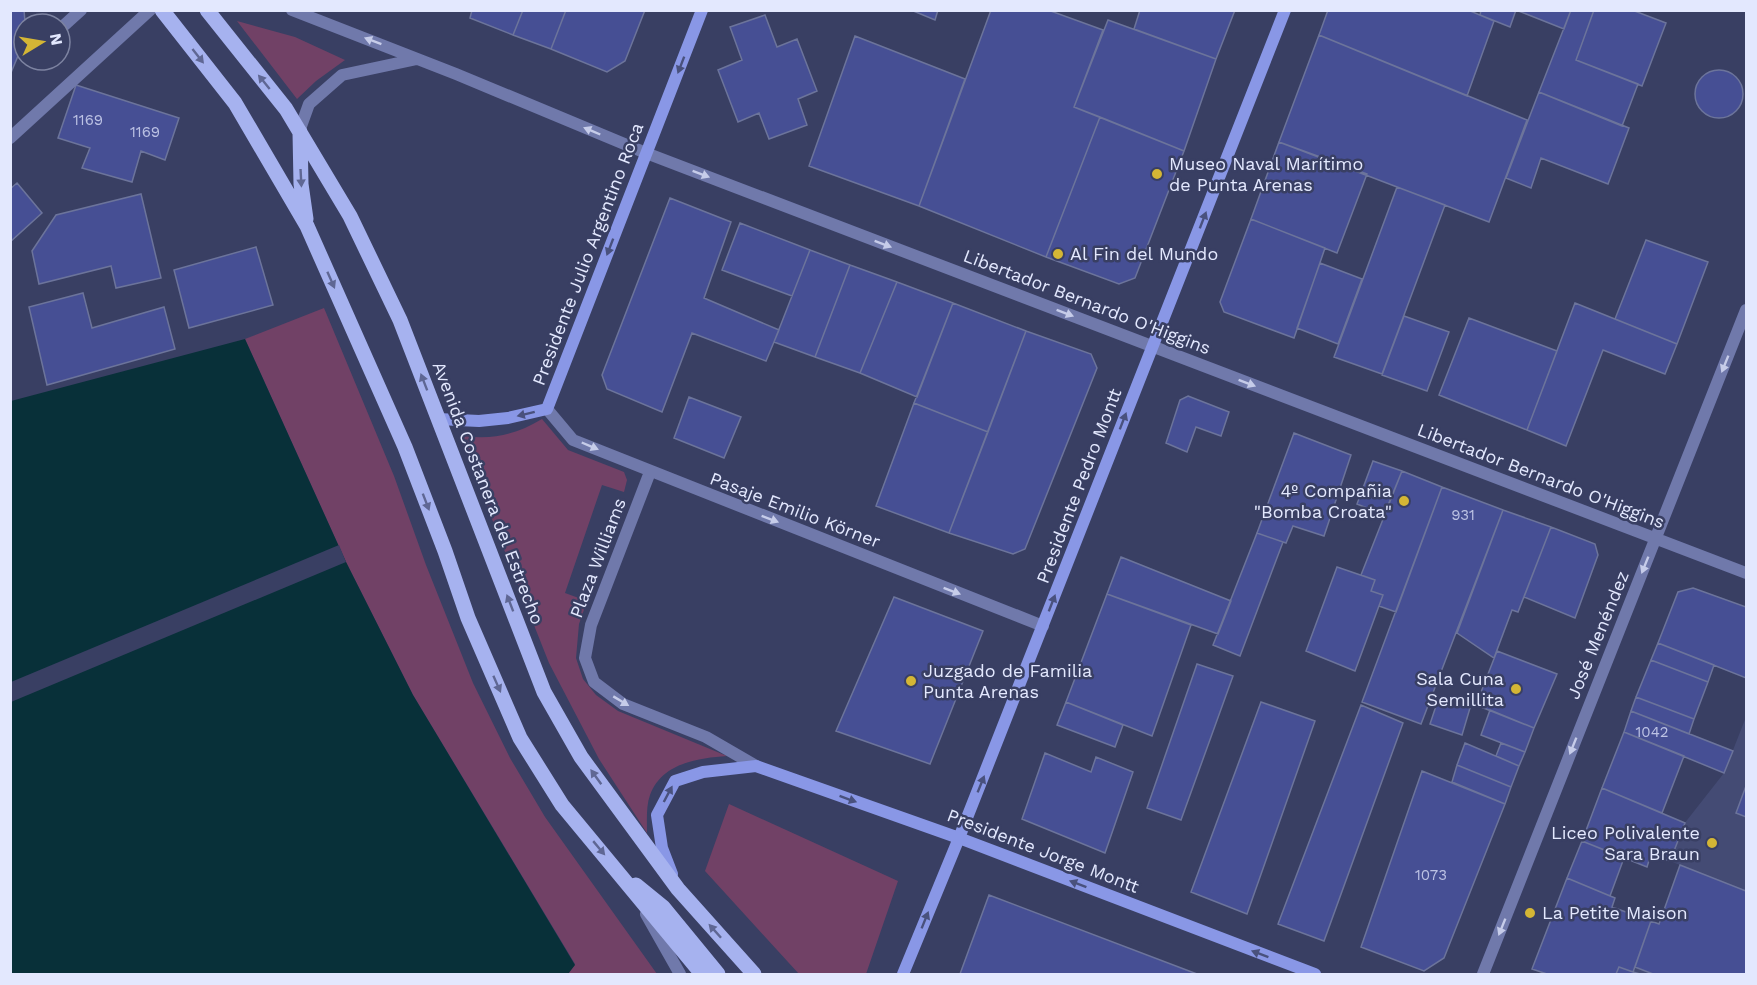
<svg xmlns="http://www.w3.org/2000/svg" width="1757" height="985" font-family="'Work Sans',sans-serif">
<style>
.built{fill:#444b74}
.green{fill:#714166}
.water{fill:#083039}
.pier{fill:#393f63}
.building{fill:#464f94;stroke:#6c749b;stroke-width:1.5}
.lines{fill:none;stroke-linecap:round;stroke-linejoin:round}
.lane{stroke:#7079ab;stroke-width:12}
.street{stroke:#7079ab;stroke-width:12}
.secondary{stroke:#8997e6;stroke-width:12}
.primary{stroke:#a6b2ef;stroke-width:15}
.oneway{fill:#c6cce9}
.oneway2{fill:#5f6794}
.oneway3{fill:#49517d}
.poi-dot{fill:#d4b635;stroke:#393f63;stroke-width:2}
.labels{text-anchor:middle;stroke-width:5;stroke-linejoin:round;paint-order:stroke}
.number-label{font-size:15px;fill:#bcc2e4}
.poi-label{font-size:18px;fill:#e3e8fe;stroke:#393f63;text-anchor:start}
.street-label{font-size:18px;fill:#e3e8fe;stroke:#393f63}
</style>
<rect width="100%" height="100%" fill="#393f63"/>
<path class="built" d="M1746,717V974H1640L1633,972L1651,921L1659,924L1680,865L1670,861L1684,824L1724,773Z"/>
<path class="green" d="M237,21L295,37L345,60L316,81L297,99Z
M324,308L394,476L426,565L473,683L510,758L545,817L657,974H568L575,964L413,695L346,562L245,339Z
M542,419L568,450L624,472L627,480L624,492L602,485L565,593L587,601L579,624L576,658L583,679L596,695L618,711L727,756C698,758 662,763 650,795C646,806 647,821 647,833L599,759L549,663L461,441L464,436C494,440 517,434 542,419Z
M729,804L898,881L866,974H799L705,871Z"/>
<path class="water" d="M245,339L346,562L413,695L575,965L568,974H11V401Z"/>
<path class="pier" d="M339,545L346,562L11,702V682Z"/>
<path class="building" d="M10,10H24L25,22L23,44L10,75Z
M472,10H523L513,35L470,18Z
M523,10H566L551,49L513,35Z
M566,10H645L625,61L607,72L551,49Z
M911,10H938L935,20Z
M991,10H1048L1103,30L1074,107L1100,117L1046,257L919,206Z
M1140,10H1235L1216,59L1134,29Z
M1328,10H1468L1494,21L1467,96L1319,35Z
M1481,10H1516L1510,27L1480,15Z
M1516,10H1571L1564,29Z
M1571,10H1594L1576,60L1638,84L1622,126L1539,92Z
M1594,10H1632L1666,23L1642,86L1576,60Z
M765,15L777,47L797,39L817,91L798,99L807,125L769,139L759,113L738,122L718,70L742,60L730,27Z
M1108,20L1216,59L1184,151L1074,107Z
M1319,35L1527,120L1489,222L1279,142Z
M855,36L965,79L919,206L809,166Z
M1695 94a24 24 0 1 1 48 0a24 24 0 1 1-48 0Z
M76,85L179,118L165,160L141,151L132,182L82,168L90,148L58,138Z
M1539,92L1629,128L1608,184L1541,158L1531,188L1506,178Z
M1100,117L1184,151L1135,278L1119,284L1046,257Z
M1279,142L1367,174L1337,253L1251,219Z
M17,183L42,213L10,242V189Z
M1397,187L1445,205L1382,374L1334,357Z
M141,194L161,278L116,288L111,266L39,284L32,251L56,215Z
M670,198L731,222L704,298L779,330L766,361L692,333L662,412L607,389L602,375Z
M1251,219L1325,248L1294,338L1224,312L1220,302Z
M740,223L810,250L792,296L722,270Z
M1646,240L1708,262L1677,344L1615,319Z
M256,247L273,305L189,328L174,270Z
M810,250L850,265L815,357L774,342Z
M1320,263L1362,279L1338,344L1297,328Z
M850,265L897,282L860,373L815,357Z
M897,282L953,303L917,397L860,373Z
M83,293L92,328L164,307L175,349L47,385L29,307Z
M953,303L1026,331L988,432L914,403Z
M1575,303L1677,344L1665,374L1603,350L1566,446L1527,430Z
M1404,316L1449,332L1427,391L1382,375Z
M1469,318L1557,351L1527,430L1439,395Z
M1026,331L1091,354L1097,368L1025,549L1013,554L949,533Z
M1188,396L1229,412L1221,436L1196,427L1187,452L1166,443L1180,400Z
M689,397L741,417L724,458L674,438Z
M914,403L988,432L949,533L876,506Z
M1294,433L1351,455L1324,536L1293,526L1286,543L1257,533Z
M1373,461L1402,471L1384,515L1357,504Z
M1402,471L1442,487L1396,612L1379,606L1383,595L1371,591L1375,580L1361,575Z
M1442,487L1503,510L1421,724L1362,702Z
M1503,510L1551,527L1518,612L1512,610L1494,658L1457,633Z
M1551,527L1595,544L1598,555L1575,618L1524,597Z
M1257,533L1283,542L1240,656L1213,645Z
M1121,557L1231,601L1218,634L1107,594Z
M1337,567L1375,580L1371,591L1383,595L1355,671L1306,651Z
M1693,588L1746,607V678L1658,643L1678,592Z
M1107,594L1191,625L1152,736L1066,702Z
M894,597L983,631L930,764L836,731Z
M1658,643L1714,665L1708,682L1651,660Z
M1497,651L1557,674L1534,728L1476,705Z
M1651,660L1708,682L1694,719L1636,697Z
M1197,664L1233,676L1181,820L1147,808Z
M1439,697L1470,708L1462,735L1430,724Z
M1636,697L1694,719L1689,734L1631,711Z
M1066,702L1123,725L1115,747L1057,725Z
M1261,702L1315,721L1247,914L1191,892Z
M1361,705L1403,723L1324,941L1278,924Z
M1490,710L1534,728L1525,752L1481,735Z
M1631,711L1733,751L1724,773L1624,732Z
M1624,732L1684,756L1662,813L1602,788Z
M1465,743L1519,766L1511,787L1457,765Z
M1501,743L1525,752L1519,766L1496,756Z
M1045,753L1091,772L1096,757L1133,772L1105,853L1022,819Z
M1457,765L1511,787L1505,804L1452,782Z
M1422,771L1505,804L1444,958L1424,971L1361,947Z
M1746,786V817L1736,813Z
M1602,788L1685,823L1670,861L1651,854L1647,867L1582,841Z
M1582,841L1624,858L1610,896L1567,878Z
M1680,865L1746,891V974H1653L1635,967L1651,921L1659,924Z
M1567,878L1615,898L1612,907L1651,921L1633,972L1619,967L1616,974H1547L1532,969Z
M989,895L1197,974H960Z
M1619,967L1633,972L1640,974H1616Z"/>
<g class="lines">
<path class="lane" d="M60,29L81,10
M10,138L150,10
M646,914L680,974"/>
<path class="street" d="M292,10L456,74L646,153L1746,573
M300,129L309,104L342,75L417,59
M547,409L573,440L1043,626
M650,472L591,625L585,658L594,682L623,704L706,737L756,766
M1483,974L1746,310"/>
<path class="secondary" d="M438,419L479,421L508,418L547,409L702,10
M672,874L662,848L657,815L675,781L703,772L756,766L959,838L1315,974
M903,974L959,838L1285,10"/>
<path class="primary" d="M162,10L235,103L307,226L405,447L445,551L468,618L520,738L562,805L702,974
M207,10L286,109L350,216L400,320L544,692L581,757L678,889L754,974
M300,132L301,184L306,219
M636,885L663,907L718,974"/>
</g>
<defs><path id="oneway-solid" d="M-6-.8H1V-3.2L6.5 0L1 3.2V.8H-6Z" transform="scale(1.5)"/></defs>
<g class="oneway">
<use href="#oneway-solid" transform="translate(373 41) rotate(-159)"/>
<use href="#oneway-solid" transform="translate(592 131) rotate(-157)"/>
<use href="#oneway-solid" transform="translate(701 174) rotate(21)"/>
<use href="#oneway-solid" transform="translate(883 244) rotate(21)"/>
<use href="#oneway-solid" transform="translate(1065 313) rotate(21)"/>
<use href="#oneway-solid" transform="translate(1725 364) rotate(112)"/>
<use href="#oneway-solid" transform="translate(1247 383) rotate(21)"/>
<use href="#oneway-solid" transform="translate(590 446) rotate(23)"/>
<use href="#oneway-solid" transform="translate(770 519) rotate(21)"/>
<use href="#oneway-solid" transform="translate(1645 565) rotate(112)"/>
<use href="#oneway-solid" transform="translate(952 591) rotate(21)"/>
<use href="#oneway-solid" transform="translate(621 701) rotate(31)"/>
<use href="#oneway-solid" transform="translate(1573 746) rotate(112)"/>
<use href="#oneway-solid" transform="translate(1502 927) rotate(112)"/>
</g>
<g class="oneway2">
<use href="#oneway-solid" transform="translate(198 56) rotate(52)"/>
<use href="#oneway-solid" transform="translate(264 82) rotate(-129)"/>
<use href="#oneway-solid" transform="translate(301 178) rotate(87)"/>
<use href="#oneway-solid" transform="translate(331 280) rotate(66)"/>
<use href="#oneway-solid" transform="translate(424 382) rotate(-111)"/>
<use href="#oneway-solid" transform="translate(426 502) rotate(69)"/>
<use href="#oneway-solid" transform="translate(510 603) rotate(-111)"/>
<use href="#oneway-solid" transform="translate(497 684) rotate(66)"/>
<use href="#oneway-solid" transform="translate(596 777) rotate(-126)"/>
<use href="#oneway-solid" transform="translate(599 848) rotate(50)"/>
<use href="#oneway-solid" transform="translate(715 931) rotate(-132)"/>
</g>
<g class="oneway3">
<use href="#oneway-solid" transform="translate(681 65) rotate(111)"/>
<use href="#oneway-solid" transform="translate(1203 220) rotate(-69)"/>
<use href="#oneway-solid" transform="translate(610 247) rotate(111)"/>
<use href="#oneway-solid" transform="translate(526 414) rotate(166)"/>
<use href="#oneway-solid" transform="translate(1123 421) rotate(-69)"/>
<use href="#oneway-solid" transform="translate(1052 603) rotate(-69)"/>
<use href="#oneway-solid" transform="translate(981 784) rotate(-68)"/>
<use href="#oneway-solid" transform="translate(668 794) rotate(-62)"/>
<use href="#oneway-solid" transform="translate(848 799) rotate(20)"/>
<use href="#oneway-solid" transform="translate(1078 884) rotate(-159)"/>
<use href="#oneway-solid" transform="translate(925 920) rotate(-68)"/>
<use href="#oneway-solid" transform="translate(1260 954) rotate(-159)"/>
</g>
<g class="poi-dot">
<circle cx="1157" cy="174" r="6"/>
<circle cx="1058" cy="254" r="6"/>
<circle cx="1404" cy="501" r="6"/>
<circle cx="911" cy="681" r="6"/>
<circle cx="1516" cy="689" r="6"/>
<circle cx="1712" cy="843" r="6"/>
<circle cx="1530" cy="913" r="6"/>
</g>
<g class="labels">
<g class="number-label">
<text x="88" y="125">1169</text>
<text x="145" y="137">1169</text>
<text x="1463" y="520">931</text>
<text x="1652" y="737">1042</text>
<text x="1431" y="880">1073</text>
</g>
<g class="poi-label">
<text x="1169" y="170">Museo Naval Marítimo<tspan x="1169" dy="21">de Punta Arenas</tspan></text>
<text x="1070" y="260">Al Fin del Mundo</text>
<text x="1392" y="497" text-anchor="end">4º Compañia<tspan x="1392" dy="21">"Bomba Croata"</tspan></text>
<text x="923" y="677">Juzgado de Familia<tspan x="923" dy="21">Punta Arenas</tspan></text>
<text x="1504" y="685" text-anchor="end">Sala Cuna<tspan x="1504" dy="21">Semillita</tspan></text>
<text x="1700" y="839" text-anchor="end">Liceo Polivalente<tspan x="1700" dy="21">Sara Braun</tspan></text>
<text x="1542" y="919">La Petite Maison</text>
</g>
<g class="street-label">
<text transform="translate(588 254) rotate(-69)" y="6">Presidente Julio Argentino Roca</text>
<text transform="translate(1087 302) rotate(21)" y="6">Libertador Bernardo O'Higgins</text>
<text transform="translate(1541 476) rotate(21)" y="6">Libertador Bernardo O'Higgins</text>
<text transform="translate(1079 486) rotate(-69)" y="6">Presidente Pedro Montt</text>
<text transform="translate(488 493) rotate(69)" y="6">Avenida Costanera del Estrecho</text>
<text transform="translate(795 510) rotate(21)" y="6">Pasaje Emilio Körner</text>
<text transform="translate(598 558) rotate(-69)" y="6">Plaza Williams</text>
<text transform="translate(1598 635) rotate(-68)" y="6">José Menéndez</text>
<text transform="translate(1043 851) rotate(21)" y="6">Presidente Jorge Montt</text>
</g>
</g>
<rect width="1757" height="985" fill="none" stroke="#e3e8fe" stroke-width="24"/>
<g transform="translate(42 42) rotate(79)"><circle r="28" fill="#393f63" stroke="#7d83a1" stroke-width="1.5"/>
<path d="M0-4.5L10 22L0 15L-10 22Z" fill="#d4b635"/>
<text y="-9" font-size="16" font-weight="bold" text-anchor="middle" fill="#e3e8fe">N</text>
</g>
</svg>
